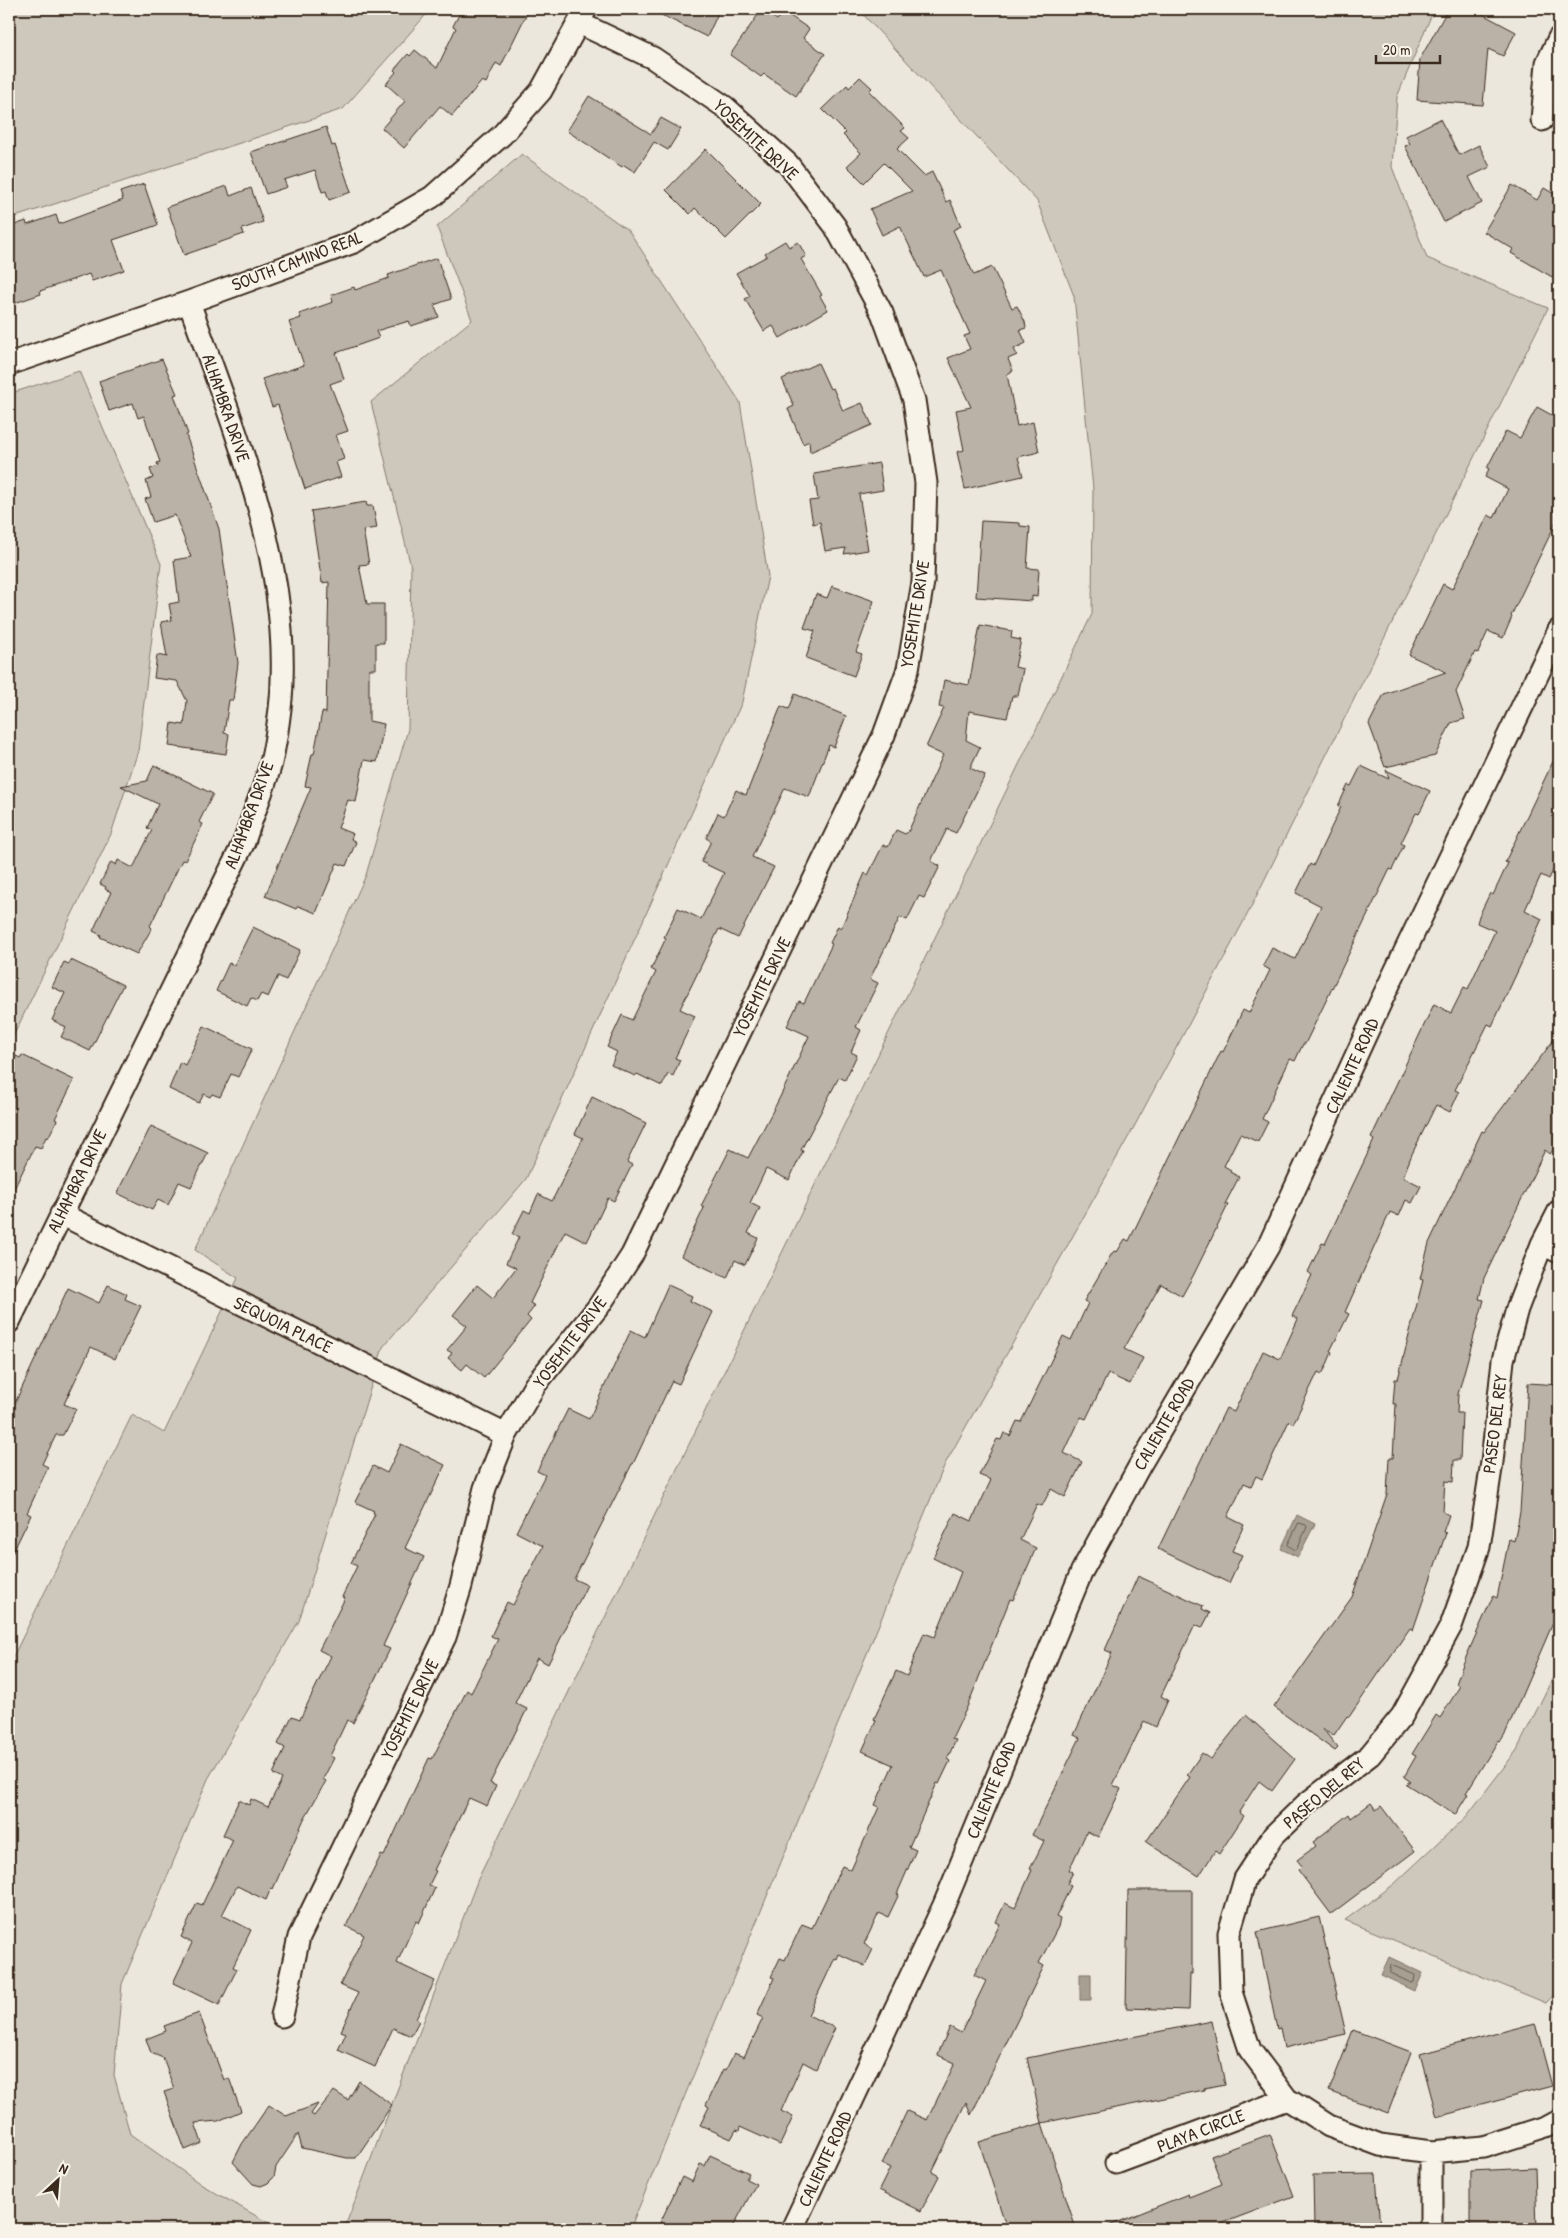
<svg xmlns="http://www.w3.org/2000/svg" width="1568" height="2238" font-family="'Patrick Hand',sans-serif">
<style>
.green{fill:#cec8bc;stroke:#84796d}
.water{fill:#a89f93;stroke:#7c7064}
.lines{fill:none;stroke-linecap:round;stroke-linejoin:round}
.shore{stroke:#67594d;stroke-width:1}
.building{fill:#bab2a7;stroke:#3b2a1e}
.minor-casing{stroke:#3b2a1e;stroke-width:25}
.minor{stroke:#f7f3e8;stroke-width:21}
.labels{text-anchor:middle;stroke-width:4;stroke-linejoin:round;paint-order:stroke}
.street-label{font-size:18px;fill:#3b2a1e;stroke:#f7f3e8}
</style>
<rect width="100%" height="100%" fill="#ece7dc"/>
<filter id="ink" filterUnits="userSpaceOnUse"><feTurbulence type="fractalNoise" baseFrequency=".02" numOctaves="2"/><feDisplacementMap in="SourceGraphic" scale="10" xChannelSelector="R" yChannelSelector="G"/><feConvolveMatrix kernelMatrix="1 2 1 2 8 2 1 2 1" color-interpolation-filters="sRGB"/></filter>
<g filter="url(#ink)">
<path class="green" d="M9,9H366L388,11L392,9H431L343,109L9,219Z
M858,9H1434L1397,97L1392,167L1427,258L1548,308L1247,915L1134,1127L945,1464L630,2229H309L346,2224L478,1879L1092,614L1093,489L1074,296L1037,201Z
M522,154L629,231L740,402L768,576L742,702L526,1179L383,1347L299,1621L208,1779L122,1984L114,2075L130,2134L202,2185L279,2229H9V1665L132,1415L164,1433L238,1278L195,1250L366,875L408,729L411,567L371,402L472,320L437,227Z
M79,371L161,564L138,751L111,834L9,1045V394Z
M1559,1665V1989L1546,2003L1345,1920L1393,1885L1466,1817L1517,1750Z"/>
<path class="water" d="M1297,1515L1315,1524L1298,1557L1281,1549Z
M1389,1957L1423,1973L1415,1991L1381,1975Z
M1080,1974H1091V2000H1080Z"/>
<g class="lines">
<path class="shore" d="M1299,1523L1306,1525L1307,1527L1297,1549L1295,1550L1288,1545Z
M1391,1965L1415,1975L1414,1982L1411,1983L1390,1973Z"/>
</g>
<path class="building" d="M462,9H529L501,66L496,63L486,83L482,81L452,116L440,106L404,148L382,128L405,101L386,84L396,72L394,70L408,54L410,56L415,50L437,68L456,28L453,26Z
M649,9H720L707,37Z
M762,9L777,20L783,11L809,29L803,38L825,54L796,96L764,74L761,77L730,55Z
M1448,9H1473L1516,32L1503,56L1488,49L1483,105L1417,100L1420,59Z
M860,77L872,88L869,91L905,128L901,131L909,138L897,149L924,176L932,172L946,202L950,200L961,226L953,230L974,275L992,267L1012,308L1017,306L1025,322L1026,328L1020,330L1026,343L1014,349L1017,355L1008,359L1013,371L1007,374L1017,426L1033,422L1039,452L1018,457L1023,476L965,489L957,452L964,450L956,410L971,407L948,358L970,349L964,336L970,334L941,270L924,277L900,226L882,235L870,209L912,191L884,163L864,183L847,166L861,153L843,135L846,133L822,109L847,85L849,88Z
M589,96L651,134L661,118L681,129L668,150L654,142L635,172L624,165L622,167L567,131Z
M1440,119L1459,155L1479,145L1490,167L1469,177L1482,203L1444,222L1405,146L1410,144L1406,136Z
M326,127L332,146L335,145L351,192L329,200L326,191L322,192L315,170L284,180L287,187L266,194L251,152Z
M706,149L761,204L726,239L695,208L690,214L666,190Z
M144,184L158,225L113,240L124,270L92,281L89,274L40,291L41,294L9,305V227L26,221L27,225L56,215L59,224L123,200L120,192Z
M1512,185L1537,200L1544,188L1559,197V281L1511,253L1513,249L1484,232Z
M227,186L230,196L251,188L263,222L242,229L244,234L184,255L167,207Z
M785,241L789,247L798,242L806,256L801,259L822,295L820,296L828,310L780,338L773,326L764,331L745,299L750,296L736,273L767,256L765,253Z
M437,258L451,299L434,305L439,317L411,326L409,321L376,331L379,338L336,353L344,379L330,384L348,431L336,435L344,459L336,462L341,477L305,489L278,405L272,407L262,379L304,365L289,322L301,318L299,314L333,302L331,295L354,287L355,290L389,278L388,275Z
M162,359L177,394L174,395L188,434L186,435L219,529L238,663L233,700H229L224,733L229,734L226,754L169,746L172,723L184,725L187,701L177,681L154,678L157,655L167,657L161,622L172,620L169,604L179,602L174,560L191,557L175,515L153,522L145,499L151,497L146,481L153,478L150,469L158,466L157,463L160,462L144,416L138,418L133,403L109,411L99,381Z
M818,363L830,389L833,388L843,411L862,403L872,425L810,452L809,441L803,444L788,409L794,406L782,379Z
M1537,407L1559,419V516L1511,616L1512,617L1503,638L1488,631L1478,653L1475,652L1456,692L1465,719L1451,723L1435,756L1385,767L1369,724L1384,694L1446,672L1409,655L1443,584L1452,589L1488,515L1494,518L1508,489L1485,477L1489,469L1487,468L1506,431L1520,438Z
M879,463L883,490L859,494L868,550L844,554L846,548L825,551L820,522L813,524L809,501L818,500L814,474Z
M366,502L367,506H373L377,528L363,530L369,564L359,565L367,604H384V643H376V669H369V721L384,724L377,762L364,760L356,802L348,800L338,828L353,834L351,839L356,842L346,866L337,863L316,913L298,906L296,909L265,896L311,787L305,786L312,754H314L322,712L326,713L329,582L322,583L311,511Z
M981,521L1020,523V526L1030,527L1027,568L1039,569L1037,597L1032,596V601L976,597Z
M832,586L874,601L856,652L862,654L854,676L806,658L815,631L804,628L816,594L827,598Z
M980,625L1012,631L1011,638L1021,640L1015,667L1023,669L1018,696H1012L1007,718L969,711L966,740L980,747L970,768L985,775L956,833L947,829L931,861L940,866L924,898L919,896L907,920L900,917L870,979L878,983L856,1027L861,1030L851,1052L857,1055L845,1080L839,1077L801,1150L803,1151L789,1180L766,1169L750,1203L760,1208L748,1233L758,1238L745,1265L735,1260L727,1278L681,1256L704,1208L701,1206L730,1149L748,1158L779,1099L809,1036L787,1026L799,1001L804,1003L832,944L830,943L838,926L841,928L865,873L868,875L883,845L888,847L896,830L905,834L908,832L943,755L926,747L944,708L939,707L944,680L969,685Z
M795,694L846,716L834,747L829,745L809,797L785,788L752,857L774,867L738,938L719,929L680,1009L695,1016L675,1058L680,1060L673,1076L668,1074L662,1086L637,1074L635,1076L611,1065L617,1052L607,1047L622,1015L632,1020L656,972L651,969L666,938L664,937L678,908L701,919L724,873L701,862L711,841L706,838L718,813L724,816L736,790L746,795L781,706L789,709Z
M1559,749V858L1549,879L1541,875L1525,910L1542,919L1492,1026L1488,1024L1455,1090L1459,1092L1450,1112L1436,1105L1412,1154L1403,1177L1421,1186L1412,1203L1406,1200L1399,1216L1390,1212L1345,1312L1349,1314L1330,1351L1332,1352L1326,1367L1322,1374L1318,1372L1293,1424L1289,1421L1262,1479L1256,1476L1251,1486L1244,1483L1228,1517L1244,1525L1232,1551L1242,1555L1229,1583L1158,1549L1226,1408L1234,1412L1263,1351L1280,1359L1298,1319L1292,1316L1312,1275L1308,1272L1322,1243L1325,1244L1374,1140L1371,1138L1434,1004L1451,1013L1464,987L1468,989L1495,931L1477,923L1479,916L1490,893L1493,895L1508,863L1505,862Z
M154,765L213,794L199,822L203,824L185,861L182,860L150,926L152,928L137,954L100,937L101,935L93,931L111,892L105,889L106,887L100,884L111,862L116,865L118,860L133,868L152,830L147,828L158,804L121,786L147,781Z
M1361,766L1389,779L1386,770L1430,791L1419,814L1416,813L1401,843L1404,845L1392,870L1390,869L1305,1044H1303L1295,1061L1290,1059L1262,1119L1268,1122L1258,1142L1240,1134L1224,1166L1231,1170L1230,1172L1239,1177L1225,1204L1228,1205L1193,1276L1182,1296L1161,1284L1124,1349L1143,1358L1130,1384L1108,1374L1086,1419L1081,1417L1064,1453L1082,1462L1065,1497L1051,1489L1042,1506L1037,1504L1020,1540L1036,1548L1013,1600L1010,1599L968,1705L952,1739L956,1740L947,1759L950,1761L939,1784L937,1783L909,1847L916,1850L897,1894H899L888,1917L879,1913L864,1944L873,1949L865,1966L839,1954L837,1959L835,1958L808,2015L835,2028L816,2069L803,2062L781,2111L793,2117L780,2145L740,2127L739,2131L736,2130L731,2139L700,2125L709,2107L706,2105L723,2069L726,2070L734,2053L744,2057L763,2018L757,2015L774,1978L771,1977L780,1958L785,1960L802,1924L812,1928L842,1866L851,1870L879,1807L875,1805L893,1765L862,1751L876,1721L874,1719L896,1671L907,1676L924,1633L935,1637L961,1572L933,1558L955,1513L972,1521L991,1480L979,1475L997,1439L1001,1440L1004,1433L1010,1436L1017,1421L1021,1422L1063,1336L1071,1340L1088,1303L1084,1301L1111,1255L1114,1251L1117,1252L1125,1239L1129,1241L1221,1051L1223,1052L1243,1010L1249,1013L1270,970L1263,966L1272,948L1295,959L1321,906L1296,893L1310,864L1313,866L1341,807L1338,806L1348,785L1351,786Z
M253,927L300,950L286,980L278,976L268,997L261,994L257,1001L251,998L247,1006L216,991L229,963L234,965Z
M71,960L123,985L90,1051L61,1037L66,1027L52,1020L65,993L52,987L64,962L69,964Z
M204,1026L252,1049L238,1077L231,1074L220,1097L212,1094L210,1097L204,1094L199,1103L169,1089L180,1062L185,1065Z
M1559,1033V1142L1550,1154L1545,1150L1484,1278L1479,1299L1484,1300L1458,1394L1457,1413H1462L1460,1460H1454L1453,1482L1445,1481L1443,1512L1449,1515L1443,1532L1446,1533L1413,1630L1410,1628L1349,1717L1347,1716L1334,1735L1323,1729L1338,1748L1335,1751L1274,1707L1352,1597L1387,1494L1389,1458H1393L1396,1404H1393L1395,1379H1398L1423,1280L1420,1279L1429,1243L1482,1131L1484,1132Z
M22,1055L74,1080L55,1119L57,1120L48,1138L46,1137L41,1148L35,1146L9,1199V1070L16,1056L20,1058Z
M592,1097L646,1123L627,1162L632,1165L614,1201L608,1198L587,1242L565,1231L530,1303L535,1306L527,1316L531,1320L484,1378L467,1364L462,1370L448,1358L452,1353L447,1350L467,1326L453,1315L477,1285L493,1298L516,1268L506,1263L519,1237L512,1234L524,1210L530,1213L538,1194L552,1201L583,1138L575,1134Z
M151,1126L208,1153L191,1187L179,1182L168,1205L158,1200L152,1210L117,1193Z
M108,1285L127,1294L125,1299L141,1306L115,1359L91,1347L64,1404L76,1409L63,1435H56L42,1464L48,1467L27,1513L31,1515L9,1560V1416L68,1288L99,1303Z
M668,1285L692,1296L690,1301L713,1312L679,1384L672,1381L633,1464H632L574,1579L587,1585L548,1664L537,1658L515,1703L527,1709L490,1783L496,1786L487,1806L469,1798L434,1870L436,1871L429,1885L435,1888L419,1923L416,1921L397,1963L435,1981L416,2019L419,2021L411,2036L393,2028L375,2067L338,2050L346,2033L341,2031L358,1993L340,1985L364,1935L346,1926L381,1855L384,1856L429,1758L432,1759L467,1690L471,1693L498,1639L491,1636L507,1602L513,1605L543,1546L516,1532L545,1475L537,1471L568,1409L589,1419L631,1330L645,1337Z
M1528,1383L1559,1385V1609L1506,1732L1500,1742L1498,1741L1466,1793L1468,1794L1455,1815L1406,1784L1410,1781L1404,1777L1416,1756L1412,1754L1436,1715L1440,1718L1460,1686L1456,1684L1463,1664L1493,1596L1497,1598L1509,1539L1514,1541L1520,1512Z
M401,1444L445,1465L405,1548L424,1557L383,1646L390,1649L353,1723L347,1720L330,1756L334,1758L323,1779L326,1781L304,1819L273,1889L271,1888L266,1900L237,1886L222,1915L251,1930L233,1967L237,1969L219,2005L173,1983L192,1943L181,1937L197,1903L202,1905L233,1840L223,1835L239,1800L249,1805L251,1799L268,1807L282,1779L273,1774L285,1748L278,1744L292,1716L300,1719L331,1656L319,1650L345,1598L342,1597L357,1566L351,1563L375,1514L373,1513L374,1511L355,1502L373,1466L387,1473Z
M1138,1576L1203,1606L1202,1609L1210,1613L1202,1628L1195,1625L1161,1696L1168,1700L1156,1727L1144,1721L1113,1785L1121,1789L1098,1837L1087,1831L1069,1870L1073,1872L1067,1884L1071,1886L1056,1917L1060,1919L1058,1927L1039,1963L1044,1966L971,2115L966,2102L932,2172L939,2176L921,2211L879,2190L890,2168L882,2164L907,2111L927,2120L955,2063L938,2055L940,2049L950,2027L961,2033L986,1981L974,1975L1000,1924L996,1922L1005,1903L1015,1908L1032,1870L1030,1869L1044,1841L1032,1835L1080,1738L1074,1735L1112,1653L1105,1650Z
M1246,1715L1295,1759L1272,1791L1259,1781L1239,1812L1244,1816L1219,1854L1215,1851L1199,1876L1146,1842L1190,1777L1187,1775L1202,1753L1211,1759Z
M1371,1803L1376,1810L1381,1806L1415,1851L1331,1914L1298,1870L1302,1866L1297,1860L1316,1846L1313,1842L1349,1814L1351,1818Z
M1128,1890H1192V1974H1190L1189,2010L1126,2008Z
M1319,1917L1346,2034L1284,2048L1280,2028L1277,2029L1257,1932Z
M199,2013L224,2080L229,2078L241,2111L218,2121L195,2123L202,2143L185,2150L164,2092L174,2089L163,2058L151,2053L146,2039L166,2031L164,2026Z
M1212,2021L1225,2084L1204,2088V2090L1042,2123L1076,2229H1007L979,2142L1042,2123L1027,2058Z
M1535,2023L1552,2086L1437,2117L1420,2054Z
M1353,2030L1411,2052L1388,2113L1329,2091Z
M359,2081L392,2105L356,2158H347L302,2148L298,2134L276,2167L274,2177L268,2183L261,2186L253,2184L233,2162L242,2144L269,2105L286,2116L318,2104L311,2114L314,2116L334,2091L348,2100Z
M1270,2134L1294,2196L1223,2223L1226,2229H1101L1188,2194L1189,2197L1222,2184L1211,2156Z
M710,2155L749,2173L746,2179L756,2184L732,2229H657L682,2177L692,2182L700,2164L705,2166Z
M1535,2168L1537,2229H1470V2171Z
M1376,2174L1380,2229H1314L1313,2175Z"/>
<g class="lines">
<g class="minor-casing">
<path id="minor" d="M1542,120L1547,63L1559,38
M9,364L189,302L354,242L432,197L502,135L541,91L586,9
M1559,1211L1542,1244L1517,1309L1503,1360L1492,1462L1479,1547L1451,1626L1402,1716L1370,1755L1306,1804L1274,1835L1245,1879L1229,1933L1231,1992L1250,2050L1287,2099L1329,2126L1380,2145L1431,2152L1483,2147L1546,2127L1559,2120
M61,1214L506,1435
M1542,1244L1559,1252
M9,1322L244,842C252,816 264,789 271,763C276,741 282,702 282,680C287,552 231,421 189,302
M282,2016L299,1937L445,1637L461,1586L485,1488L506,1435L535,1385L599,1306L632,1255L884,735L908,669L923,582L926,483L914,400L882,313L835,226L788,164L725,107L653,58L579,23
M1431,2152V2229
M1116,2163L1287,2099
M792,2229L944,1905L1082,1571L1140,1465L1268,1247L1383,997L1559,630"/>
</g>
<use href="#minor" class="minor"/>
</g>
</g>
<g class="labels">
<g class="street-label">
<text transform="translate(756 140) rotate(43)" y="6">YOSEMITE DRIVE</text>
<text transform="translate(297 261) rotate(-21)" y="6">SOUTH CAMINO REAL</text>
<text transform="translate(226 408) rotate(71)" y="6">ALHAMBRA DRIVE</text>
<text transform="translate(915 614) rotate(-81)" y="6">YOSEMITE DRIVE</text>
<text transform="translate(249 815) rotate(-70)" y="6">ALHAMBRA DRIVE</text>
<text transform="translate(762 987) rotate(-64)" y="6">YOSEMITE DRIVE</text>
<text transform="translate(1352 1066) rotate(-65)" y="6">CALIENTE ROAD</text>
<text transform="translate(77 1181) rotate(-64)" y="6">ALHAMBRA DRIVE</text>
<text transform="translate(283 1325) rotate(26)" y="6">SEQUOIA PLACE</text>
<text transform="translate(570 1342) rotate(-53)" y="6">YOSEMITE DRIVE</text>
<text transform="translate(1164 1424) rotate(-60)" y="6">CALIENTE ROAD</text>
<text transform="translate(1495 1424) rotate(-83)" y="6">PASEO DEL REY</text>
<text transform="translate(410 1709) rotate(-64)" y="6">YOSEMITE DRIVE</text>
<text transform="translate(991 1790) rotate(-68)" y="6">CALIENTE ROAD</text>
<text transform="translate(1324 1793) rotate(-40)" y="6">PASEO DEL REY</text>
<text transform="translate(1201 2131) rotate(-21)" y="6">PLAYA CIRCLE</text>
<text transform="translate(825 2159) rotate(-65)" y="6">CALIENTE ROAD</text>
</g>
</g>
<rect width="1568" height="2238" fill="none" stroke="#f7f3e8" stroke-width="30"/>
<rect x="15" y="15" width="1538" height="2208" fill="none" stroke="#3b2a1e" stroke-width="2" filter="url(#ink)"/>
<g transform="translate(58 2180) rotate(26)" stroke="#f7f3e8" stroke-width="4" paint-order="stroke">
<path d="M0-4L9 19L0 12L-9 19Z" fill="#3b2a1e"/>
<text y="-8" font-size="14" font-weight="bold" text-anchor="middle" fill="#3b2a1e">N</text>
</g>
<path d="M1376 55v8h64v-8" fill="none" stroke="#3b2a1e" stroke-width="2.5"/>
<text x="1383" y="55" font-size="15" fill="#3b2a1e" stroke="#f7f3e8" stroke-width="4" paint-order="stroke">20 m</text>
</svg>
